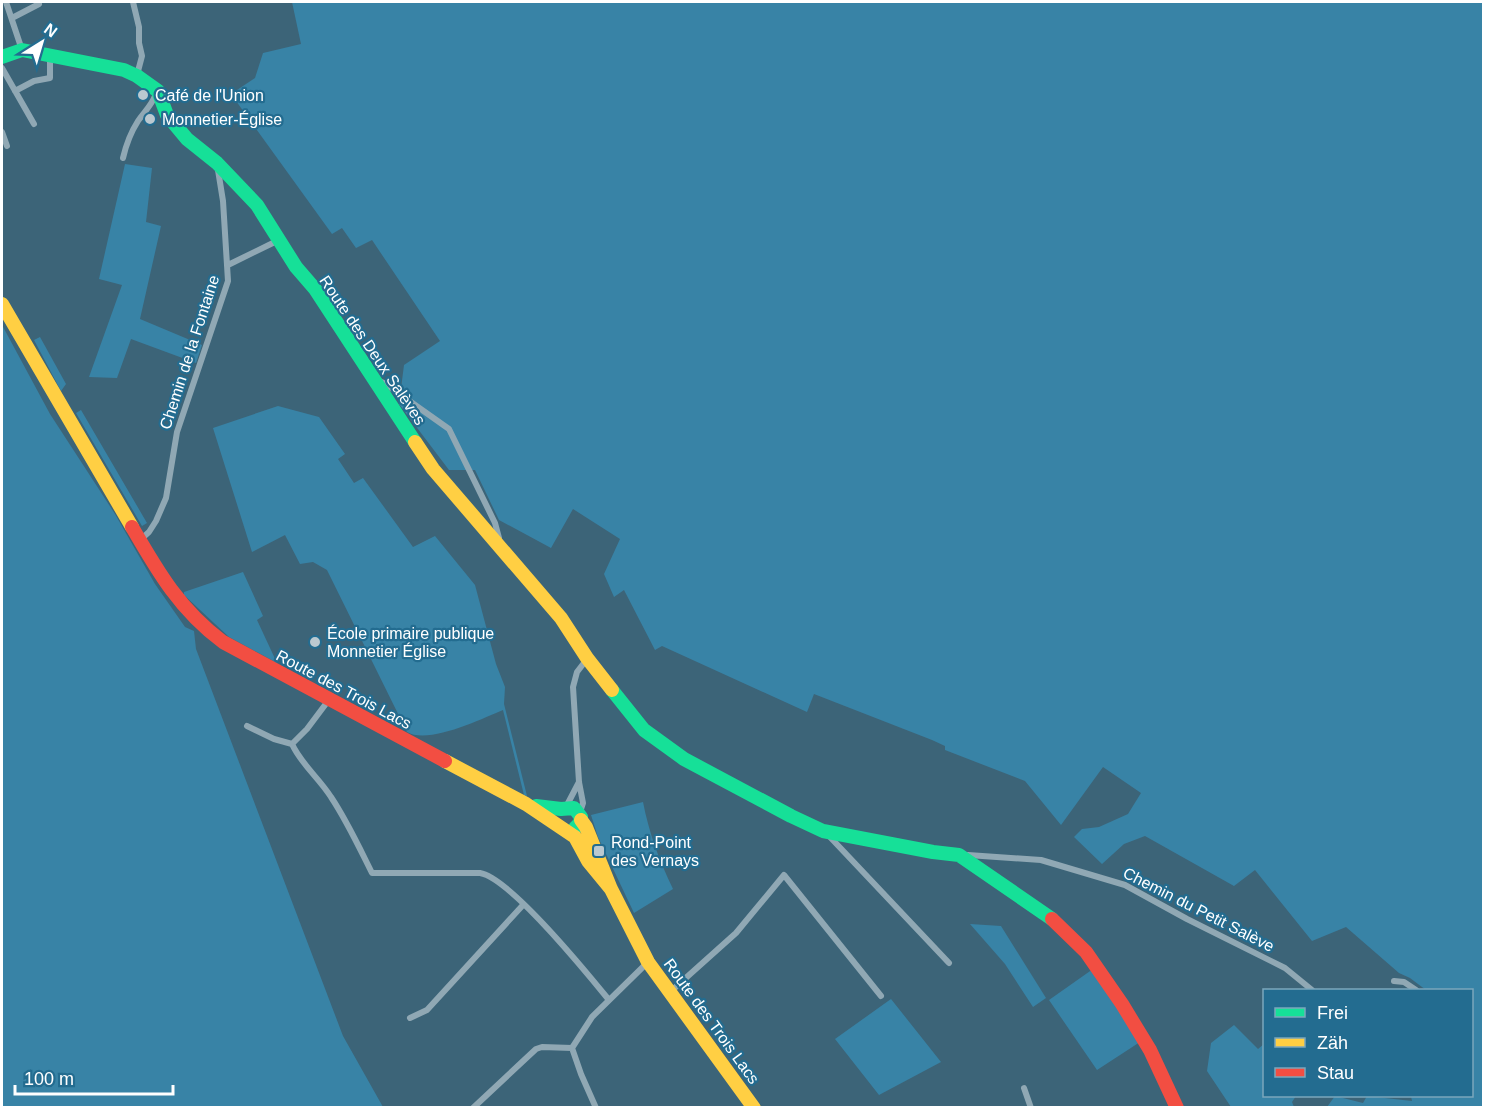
<svg xmlns="http://www.w3.org/2000/svg" width="1485" height="1109" font-family="Arial,sans-serif">
<style>
.green{fill:#3883a6}
.lines{fill:none;stroke-linecap:round;stroke-linejoin:round}
.street{stroke:#90a8b4;stroke-width:6}
.fast{stroke:#16e098;stroke-width:14}
.slow{stroke:#ffcf43;stroke-width:14}
.jam{stroke:#f24e42;stroke-width:14}
.poi-dot{fill:#bbc9d0;stroke:#236c90;stroke-width:2}
.labels{text-anchor:middle;stroke-width:4.5;stroke-linejoin:round;paint-order:stroke}
.poi-label{font-size:16px;fill:#fff;stroke:#236c90;text-anchor:start}
.street-label{font-size:16px;fill:#fff;stroke:#236c90}
</style>
<rect width="100%" height="100%" fill="#3c6478"/>
<path class="green" d="M292,2H1483V1107H1327L1335,1096L1363,1103L1367,1096L1412,1101L1411,1096H1472V990H1426L1410,978L1399,973L1346,927L1312,941L1255,870L1234,886L1145,836L1124,844L1102,864L1074,837L1082,829L1099,827L1128,814L1141,793L1103,767L1061,825L1025,781L945,750V746L932,740L814,694L807,712L662,646L655,650L624,590L614,597L604,574L620,539L573,509L551,548L499,520L475,470H449L399,404L404,365L440,341L372,240L356,248L342,228L332,234L231,94L255,78L263,53L301,44Z
M125,164L152,168L146,222L161,226L140,319L202,345L196,363L131,339L117,378L89,377L122,285L99,279Z
M2,325L50,414L115,514L155,584L185,627L194,631L196,649L343,1036L383,1107H2Z
M40,337L66,384L61,391L34,340Z
M278,406L319,417L345,454L338,459L354,483L363,478L413,547L435,536L475,585L496,664L505,687L504,704L527,796L524,795L523,791L503,710C481,719 428,745 407,732L327,570L313,562L300,564L285,535L252,552L213,428Z
M81,410L147,523L142,526L76,413Z
M243,572L263,616L257,620L277,663L229,637L184,595V592Z
M643,802C649,833 659,860 673,889L634,913L598,837L591,815Z
M970,924L1001,926L1046,998L1033,1007L1005,964Z
M1093,969L1140,1042L1097,1070L1049,1000Z
M891,999L941,1062L879,1095L835,1039Z
M1234,1025L1258,1049L1264,1044V1096H1296L1292,1102L1294,1107H1231L1207,1071L1211,1043Z"/>
<g class="lines">
<path class="street" d="M6,2L22,50
M133,2L139,27V43L142,56L137,75
M12,18L39,4
M2,68L34,124
M15,91L34,81L50,78V58
M2,132L7,146
M123,158C126,145 131,132 138,121C144,112 151,106 155,96
M228,265L279,240
M379,381L384,383L449,429L495,523L499,538
M140,540L149,532L156,521L166,498L177,432L228,281L223,201L218,170
M328,701L307,729L292,744C301,764 319,778 331,797C347,821 359,847 372,873H480C510,878 587,973 609,1000
M247,726L274,739L292,744
M567,805L579,782
M580,812L583,803L579,782L573,687L577,672L587,659
M830,837L949,963
M968,855L1041,860L1125,885L1187,919L1285,968L1312,990
M1394,981L1404,982L1416,990
M669,993L736,933L784,875L881,996
M410,1018L427,1010L523,905
M1024,1088L1031,1108
M473,1108L536,1049L542,1047L572,1048
M596,1108L581,1074L572,1048L592,1017L648,962"/>
<path class="fast" d="M2,57L22,50L124,70L137,76L158,91L167,115L187,139L217,163L257,205L296,267L315,289L415,442
M612,690L644,730L684,759L791,816L823,831L933,852L959,855L1052,919
M536,806L561,809L574,808L581,817L580,823L575,828"/>
<path class="slow" d="M2,304L132,527
M415,442L433,469L561,618L587,658L612,690
M445,761L526,804L575,837L588,861L611,889
M581,820L586,827L611,889L648,962L754,1108"/>
<path class="jam" d="M132,527C158,572 180,610 223,642L445,761
M1052,919L1086,952L1122,1004L1150,1050L1177,1108"/>
</g>
<g class="poi-dot">
<circle cx="143" cy="95" r="6"/>
<circle cx="150" cy="119" r="6"/>
<circle cx="315" cy="642" r="6"/>
<rect x="593" y="845" width="12" height="12" rx="3"/>
</g>
<g class="labels">
<g class="poi-label">
<text x="155" y="101">Café de l'Union</text>
<text x="162" y="125">Monnetier-Église</text>
<text x="327" y="639">École primaire publique<tspan x="327" dy="18">Monnetier Église</tspan></text>
<text x="611" y="848">Rond-Point<tspan x="611" dy="18">des Vernays</tspan></text>
</g>
<g class="street-label">
<text transform="translate(373 350) rotate(56)" y="6">Route des Deux Salèves</text>
<text transform="translate(189 352) rotate(-72)" y="6">Chemin de la Fontaine</text>
<text transform="translate(344 689) rotate(28)" y="6">Route des Trois Lacs</text>
<text transform="translate(1199 909) rotate(27)" y="6">Chemin du Petit Salève</text>
<text transform="translate(712 1021) rotate(54)" y="6">Route des Trois Lacs</text>
</g>
</g>
<rect width="1485" height="1109" fill="none" stroke="#ffffff" stroke-width="6"/>
<rect x="1263" y="989" width="210" height="108" fill="#236c90" stroke="#7ba7bc" stroke-width="1.5"/>
<rect x="1275" y="1008" width="30" height="9" fill="#16e098" stroke="#7ba7bc" stroke-width="1.5"/>
<text x="1317" y="1019" font-size="18" fill="#ffffff">Frei</text>
<rect x="1275" y="1038" width="30" height="9" fill="#ffcf43" stroke="#7ba7bc" stroke-width="1.5"/>
<text x="1317" y="1049" font-size="18" fill="#ffffff">Zäh</text>
<rect x="1275" y="1068" width="30" height="9" fill="#f24e42" stroke="#7ba7bc" stroke-width="1.5"/>
<text x="1317" y="1079" font-size="18" fill="#ffffff">Stau</text>
<g transform="translate(42 42) rotate(37)" stroke="#236c90" stroke-width="4.5" paint-order="stroke">
<path d="M0-4.5L10 22L0 15L-10 22Z" fill="#ffffff"/>
<text y="-9" font-size="16" font-weight="bold" text-anchor="middle" fill="#ffffff">N</text>
</g>
<path d="M15 1085v9h158v-9" fill="none" stroke="#ffffff" stroke-width="3"/>
<text x="24" y="1085" font-size="18" fill="#ffffff" stroke="#236c90" stroke-width="4.5" paint-order="stroke">100 m</text>
</svg>
